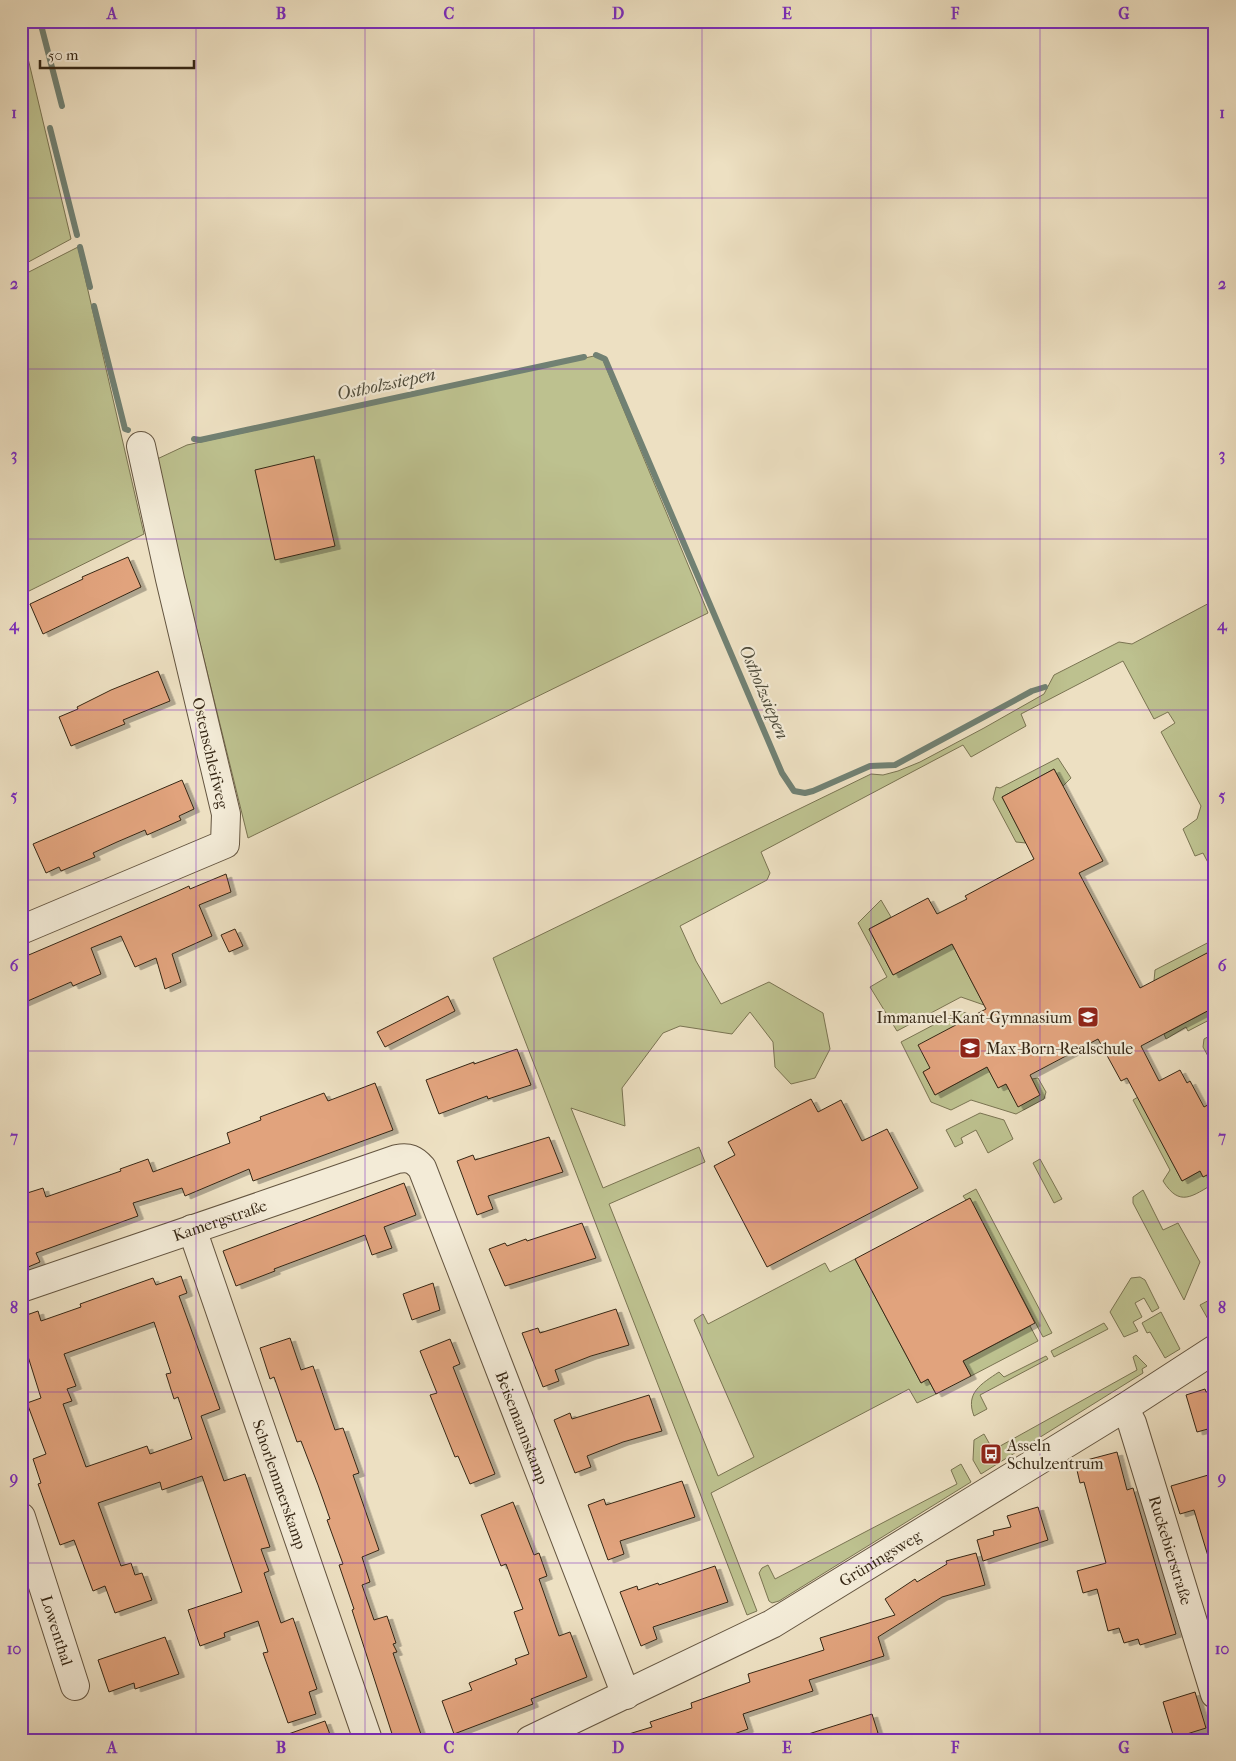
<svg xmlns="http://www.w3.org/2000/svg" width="1236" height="1761" font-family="'IM FELL French Canon',serif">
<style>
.green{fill:#bdc18f;stroke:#7a7452}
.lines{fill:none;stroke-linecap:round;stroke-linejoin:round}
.stream{stroke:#718173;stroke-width:6}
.building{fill:#e1a37d;stroke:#362715;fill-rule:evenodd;filter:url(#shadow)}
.minor-casing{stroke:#645540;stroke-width:30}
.minor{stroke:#f3ebd7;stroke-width:28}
.grid{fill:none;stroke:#7b2cbf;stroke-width:1;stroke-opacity:0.55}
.labels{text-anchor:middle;stroke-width:4.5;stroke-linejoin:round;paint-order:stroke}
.street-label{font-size:16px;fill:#362715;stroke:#f3ebd7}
.poi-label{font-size:16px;fill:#362715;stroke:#f3ebd7;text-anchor:start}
.water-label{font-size:18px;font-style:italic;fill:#4f4c3c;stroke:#f3ebd7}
.neatline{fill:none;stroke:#7b2cbf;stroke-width:2}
.grid-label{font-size:16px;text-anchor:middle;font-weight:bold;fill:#7b2cbf}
</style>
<defs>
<filter id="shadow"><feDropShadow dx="5.5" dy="3" stdDeviation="0" flood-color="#0004"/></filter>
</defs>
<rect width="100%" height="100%" fill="#ede0c2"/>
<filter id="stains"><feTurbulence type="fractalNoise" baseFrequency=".004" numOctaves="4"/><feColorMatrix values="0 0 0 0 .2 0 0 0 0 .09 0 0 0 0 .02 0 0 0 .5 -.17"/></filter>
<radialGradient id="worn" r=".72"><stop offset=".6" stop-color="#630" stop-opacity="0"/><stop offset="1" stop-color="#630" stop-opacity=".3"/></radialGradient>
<path class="green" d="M21,29L71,239L21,266Z
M78,247L144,534L21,595V276Z
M594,356L603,360L708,613L248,838L155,460L187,445Z
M1215,600V876L1203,853L1195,856L1183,829L1197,819L1201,806L1161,732L1175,723L1168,712L1154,719L1123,661L1021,714L1026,726L971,757L963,745L761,852L770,873L767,880L680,926L696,961L721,1004L769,982L823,1013L830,1049L815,1078L791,1084L775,1067L773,1042L750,1012L732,1034L680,1026L663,1033L622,1088L625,1126L571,1108L603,1188L699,1147L705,1162L609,1204L718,1476L754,1457L694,1320L703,1314L708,1324L825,1263L830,1272L855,1259L921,1383L928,1379L936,1394L917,1403L909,1389L711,1493L757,1611L747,1615L493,958L871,774L883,775L898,771L920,762L984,728L1044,694L1054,675L1119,642L1132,644Z
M1058,758L1071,778L1063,786L1054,769L1002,797L1026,843L1016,842L993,799L996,787L1000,788Z
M881,900L891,917L869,929L893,975L952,944L984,1005L961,997L897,1031L870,987L887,977L858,923Z
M1215,939V968L1154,981L1155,970Z
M1215,1007V1017L1188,1031L1186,1027L1166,1039L1164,1034Z
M960,1011L974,1016L930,1068L923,1072L935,1095L987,1067L998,1087L1006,1084L1018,1106L1032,1079L1038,1078L1046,1092L1044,1099L1016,1114L971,1100L951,1110L931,1102L901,1042Z
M1215,1033V1069L1203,1047L1204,1039Z
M1138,1097L1182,1181L1200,1171H1215V1183C1192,1196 1180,1208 1163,1181L1170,1170L1133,1100Z
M980,1113L1004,1120L1013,1139L988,1153L976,1130L961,1138L963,1143L955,1147L946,1130Z
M1040,1159L1062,1199L1054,1203L1033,1163Z
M976,1189L1052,1333L1043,1337L970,1199L966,1200L963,1196Z
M1143,1190L1163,1230L1178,1223L1200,1262L1184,1300L1133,1203V1197Z
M1140,1277L1145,1280L1159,1308L1152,1312L1144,1298L1135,1303L1142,1317L1133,1322L1138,1331L1124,1337L1110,1312L1131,1278Z
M1215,1297V1327L1213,1328L1200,1305Z
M1161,1312L1180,1349L1165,1358L1150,1332L1147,1333L1142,1323Z
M1104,1323L1108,1329L1054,1357L1051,1351Z
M1030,1326L1038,1341L971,1376L963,1361Z
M1136,1355L1147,1366L1142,1369L1143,1373L981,1474L973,1460L974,1440L984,1434L993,1450L1137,1370L1133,1357Z
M1046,1356L1048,1359L980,1395L987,1409L974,1416C965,1393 981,1384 999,1372L1004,1377Z
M961,1464L971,1482L779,1601L772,1603L769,1601L759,1573L762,1568L768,1565L775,1579L957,1484L951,1470Z"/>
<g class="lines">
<path class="stream" d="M40,21L62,106
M50,128L77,235
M80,247L90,287
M94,306L125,429L128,430
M596,355L605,359L782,773L794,791L805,793L813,791L870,766L895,765L1032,691L1045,687
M194,439L200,440L584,357"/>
</g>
<path class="building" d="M314,456L335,546L275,560L255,470Z
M128,557L141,587L43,634L30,604L83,579L82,577Z
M158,671L170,701L123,720L125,724L71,746L59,717L78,709L77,707L111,690Z
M1054,769L1103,861L1079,873L1140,988L1207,953L1215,968V1007L1141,1046L1159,1081L1180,1070L1187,1083L1190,1081L1204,1107L1215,1101V1171L1203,1177L1200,1171L1182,1181L1127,1078L1121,1081L1098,1039L1030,1075L1040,1095L1018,1107L1006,1084L998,1088L987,1067L935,1095L923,1072L930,1068L918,1045L986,1009L952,944L893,975L869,929L928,898L937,914L967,899L965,896L1034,859L1002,797Z
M182,780L194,809L179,816L181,820L147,835L145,830L117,842L93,853L95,857L61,871L59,867L46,873L33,844Z
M226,874L231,892L199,905L212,936L172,954L181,982L165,989L156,958L135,967L121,936L91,948L101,974L73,986L71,982L21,1004V968L27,966L24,957L176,892L189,886L190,889Z
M235,929L243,946L229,952L221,935Z
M448,996L455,1011L385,1047L377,1032Z
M517,1049L531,1085L488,1099L487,1096L439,1114L426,1080L474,1062V1064Z
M375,1083L393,1130L253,1181L249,1169L185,1196L182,1188L133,1203L138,1216L36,1253L40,1262L21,1270V1195L43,1188L46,1197L121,1171L120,1169L148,1159L153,1172L230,1143L227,1133L261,1120L260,1117L324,1093L328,1101Z
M811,1099L818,1112L841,1100L862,1141L887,1129L918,1188L767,1267L714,1166L735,1155L728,1142Z
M549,1137L563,1172L488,1196L493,1209L477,1215L457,1161L473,1155L475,1160Z
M404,1183L416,1215L384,1227L392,1248L372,1255L365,1235L274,1269L275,1271L236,1286L223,1251Z
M970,1198L1035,1323L963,1361L971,1376L936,1394L928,1379L921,1383L855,1259Z
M582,1223L596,1258L505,1286L489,1249L505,1243L507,1246L526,1239L527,1241Z
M181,1276L187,1293L179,1296L220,1409L201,1416L224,1481L245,1474L270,1547L261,1549L269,1571L264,1573L270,1591L281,1623L293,1618L317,1689L309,1692L316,1714L288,1723L263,1653L268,1652L258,1621L224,1633L225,1637L200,1646L188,1610L242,1592L202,1476L162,1490L160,1482L98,1503L121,1566L131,1563L135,1575L142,1573L152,1600L115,1613L105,1586L93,1591L74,1540L60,1545L38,1484L41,1483L33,1459L46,1454L27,1403L41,1398L21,1334V1317L38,1311L41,1321L81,1307L80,1304L153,1278L156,1285ZM154,1322L171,1373L166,1374L174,1399L178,1397L192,1439L150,1454L147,1446L86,1467L63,1404L72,1401L67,1389L76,1386L64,1354Z
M433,1283L440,1310L412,1320L403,1294Z
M616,1309L629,1345L591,1356L555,1370L559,1381L543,1387L522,1333L538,1328L540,1333Z
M290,1338L301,1370L313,1366L335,1430L343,1428L359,1473L353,1475L379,1550L362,1557L370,1582L362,1585L374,1620L387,1616L396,1643L393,1644L397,1652L393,1653L423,1740H394L352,1610L354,1609L339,1565L343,1564L327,1520L330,1519L318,1485L301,1441L297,1442L274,1377L270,1379L260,1348Z
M450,1339L460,1364L453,1367L495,1474L470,1484L458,1456L455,1457L430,1395L437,1393L420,1351Z
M1205,1389L1206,1392L1215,1390V1427L1197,1432L1186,1395Z
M649,1395L662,1431L623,1442L587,1456L591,1467L575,1473L554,1420L570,1413L572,1419Z
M1117,1452L1127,1490L1133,1488L1176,1634L1140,1645L1138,1639L1124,1643L1119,1628L1108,1631L1097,1589L1083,1593L1077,1571L1106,1563L1084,1482L1080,1483L1076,1466L1084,1463L1083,1461Z
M1215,1473V1566H1211L1194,1510L1180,1514L1171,1486Z
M682,1481L695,1517L620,1541L624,1554L608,1560L588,1505L604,1499L606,1505Z
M513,1502L534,1555L539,1553L547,1576L539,1579L559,1636L570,1632L587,1677L531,1699L533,1704L454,1734L442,1701L472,1690L469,1683L517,1664L515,1659L529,1654L514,1612L523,1609L506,1564L501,1566L481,1515Z
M1038,1507L1048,1540L983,1561L977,1540L994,1535L993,1531L1011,1527L1007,1516Z
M976,1553L985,1585L942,1597L878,1637L884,1656L809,1680L813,1691L743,1714L748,1729L717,1740H623L622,1736L652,1727L650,1722L692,1708L691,1703L750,1682L748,1674L824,1650L820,1638L895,1615L885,1599L915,1579L917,1582L947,1564L946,1561Z
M715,1566L728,1602L653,1627L657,1639L641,1646L620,1592L637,1586L638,1590L658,1583L659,1585Z
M165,1637L179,1674L135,1689L134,1683L109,1692L98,1660Z
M1195,1692L1206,1728L1174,1738L1163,1702Z
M872,1714L878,1733L856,1740H803L802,1736Z
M325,1721L332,1740H281L280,1737Z"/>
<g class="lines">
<g class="minor-casing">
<g id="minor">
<path d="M21,930L225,844L226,814L170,579L141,446"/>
<path id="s1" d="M192,1229L368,1740"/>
<path id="s2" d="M21,1288C147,1244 272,1203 397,1159C409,1157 414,1159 422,1168L626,1695"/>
<path id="s3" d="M1124,1408L1132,1423L1215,1694"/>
<path id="s4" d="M21,1517L75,1686"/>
<path id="s5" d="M530,1740L772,1624L1124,1408L1215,1349"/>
</g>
</g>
<use href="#minor" class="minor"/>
</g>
<path class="grid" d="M196,21V1740M365,21V1740M534,21V1740M702,21V1740M871,21V1740M1040,21V1740M21,198H1215M21,369H1215M21,539H1215M21,710H1215M21,880H1215M21,1051H1215M21,1222H1215M21,1392H1215M21,1563H1215"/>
<defs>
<g id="school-square" transform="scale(1.125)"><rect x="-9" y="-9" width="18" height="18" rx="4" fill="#8f2418" stroke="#f3ebd7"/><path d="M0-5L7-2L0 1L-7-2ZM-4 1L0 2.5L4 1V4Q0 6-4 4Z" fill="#fff"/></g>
<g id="bus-square" transform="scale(1.125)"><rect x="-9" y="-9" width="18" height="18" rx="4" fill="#8f2418" stroke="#f3ebd7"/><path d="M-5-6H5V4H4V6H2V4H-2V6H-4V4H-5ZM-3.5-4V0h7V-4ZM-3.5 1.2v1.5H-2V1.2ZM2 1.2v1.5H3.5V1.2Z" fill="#fff"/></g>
</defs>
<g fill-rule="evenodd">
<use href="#school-square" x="1088" y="1017"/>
<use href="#school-square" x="970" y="1048"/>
<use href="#bus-square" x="991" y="1454"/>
</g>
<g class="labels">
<g class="street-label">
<text transform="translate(211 753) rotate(77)" y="6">Ostenschleifweg</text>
<text dy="6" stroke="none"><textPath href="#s2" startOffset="210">Kamergstraße</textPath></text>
<text dy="6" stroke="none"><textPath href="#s2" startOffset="704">Beisemannskamp</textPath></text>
<text dy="6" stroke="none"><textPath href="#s1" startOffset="270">Schorlemmerskamp</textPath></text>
<text dy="6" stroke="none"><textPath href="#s3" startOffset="150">Ruckebierstraße</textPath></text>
<text dy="6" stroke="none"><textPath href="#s5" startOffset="395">Grüningsweg</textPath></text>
<text dy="6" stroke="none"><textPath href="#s4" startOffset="119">Lowenthal</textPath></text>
</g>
<g class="poi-label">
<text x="1072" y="1023" text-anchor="end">Immanuel-Kant-Gymnasium</text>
<text x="986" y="1054">Max-Born-Realschule</text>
<text x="1007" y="1451">Asseln<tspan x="1007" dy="18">Schulzentrum</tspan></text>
</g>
<g class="water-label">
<text transform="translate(386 384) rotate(-12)" y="6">Ostholzsiepen</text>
<text transform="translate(764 692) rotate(67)" y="6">Ostholzsiepen</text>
</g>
</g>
<rect width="1236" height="1761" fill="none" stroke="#ede0c2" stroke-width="55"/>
<path d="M40 60v8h154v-8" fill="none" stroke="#362715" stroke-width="2.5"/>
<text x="48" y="60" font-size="15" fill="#362715" stroke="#f3ebd7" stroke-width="4" paint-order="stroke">50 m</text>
<rect x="28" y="28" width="1180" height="1706" class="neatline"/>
<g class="grid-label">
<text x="112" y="19">A</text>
<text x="281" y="19">B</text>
<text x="449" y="19">C</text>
<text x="618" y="19">D</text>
<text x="787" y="19">E</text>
<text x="955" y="19">F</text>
<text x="1124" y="19">G</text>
<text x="14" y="118">1</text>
<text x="1222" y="118">1</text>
<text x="14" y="289">2</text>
<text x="1222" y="289">2</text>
<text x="14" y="460">3</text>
<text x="1222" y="460">3</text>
<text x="14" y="630">4</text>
<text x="1222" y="630">4</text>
<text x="14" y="801">5</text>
<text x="1222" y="801">5</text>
<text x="14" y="971">6</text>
<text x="1222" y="971">6</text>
<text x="14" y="1142">7</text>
<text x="1222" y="1142">7</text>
<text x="14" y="1313">8</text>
<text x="1222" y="1313">8</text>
<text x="14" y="1483">9</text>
<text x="1222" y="1483">9</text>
<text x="14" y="1654">10</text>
<text x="1222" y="1654">10</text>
<text x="112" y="1753">A</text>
<text x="281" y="1753">B</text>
<text x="449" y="1753">C</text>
<text x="618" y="1753">D</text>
<text x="787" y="1753">E</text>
<text x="955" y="1753">F</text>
<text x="1124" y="1753">G</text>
</g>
<rect width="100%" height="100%" filter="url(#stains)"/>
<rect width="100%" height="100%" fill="url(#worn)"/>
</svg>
